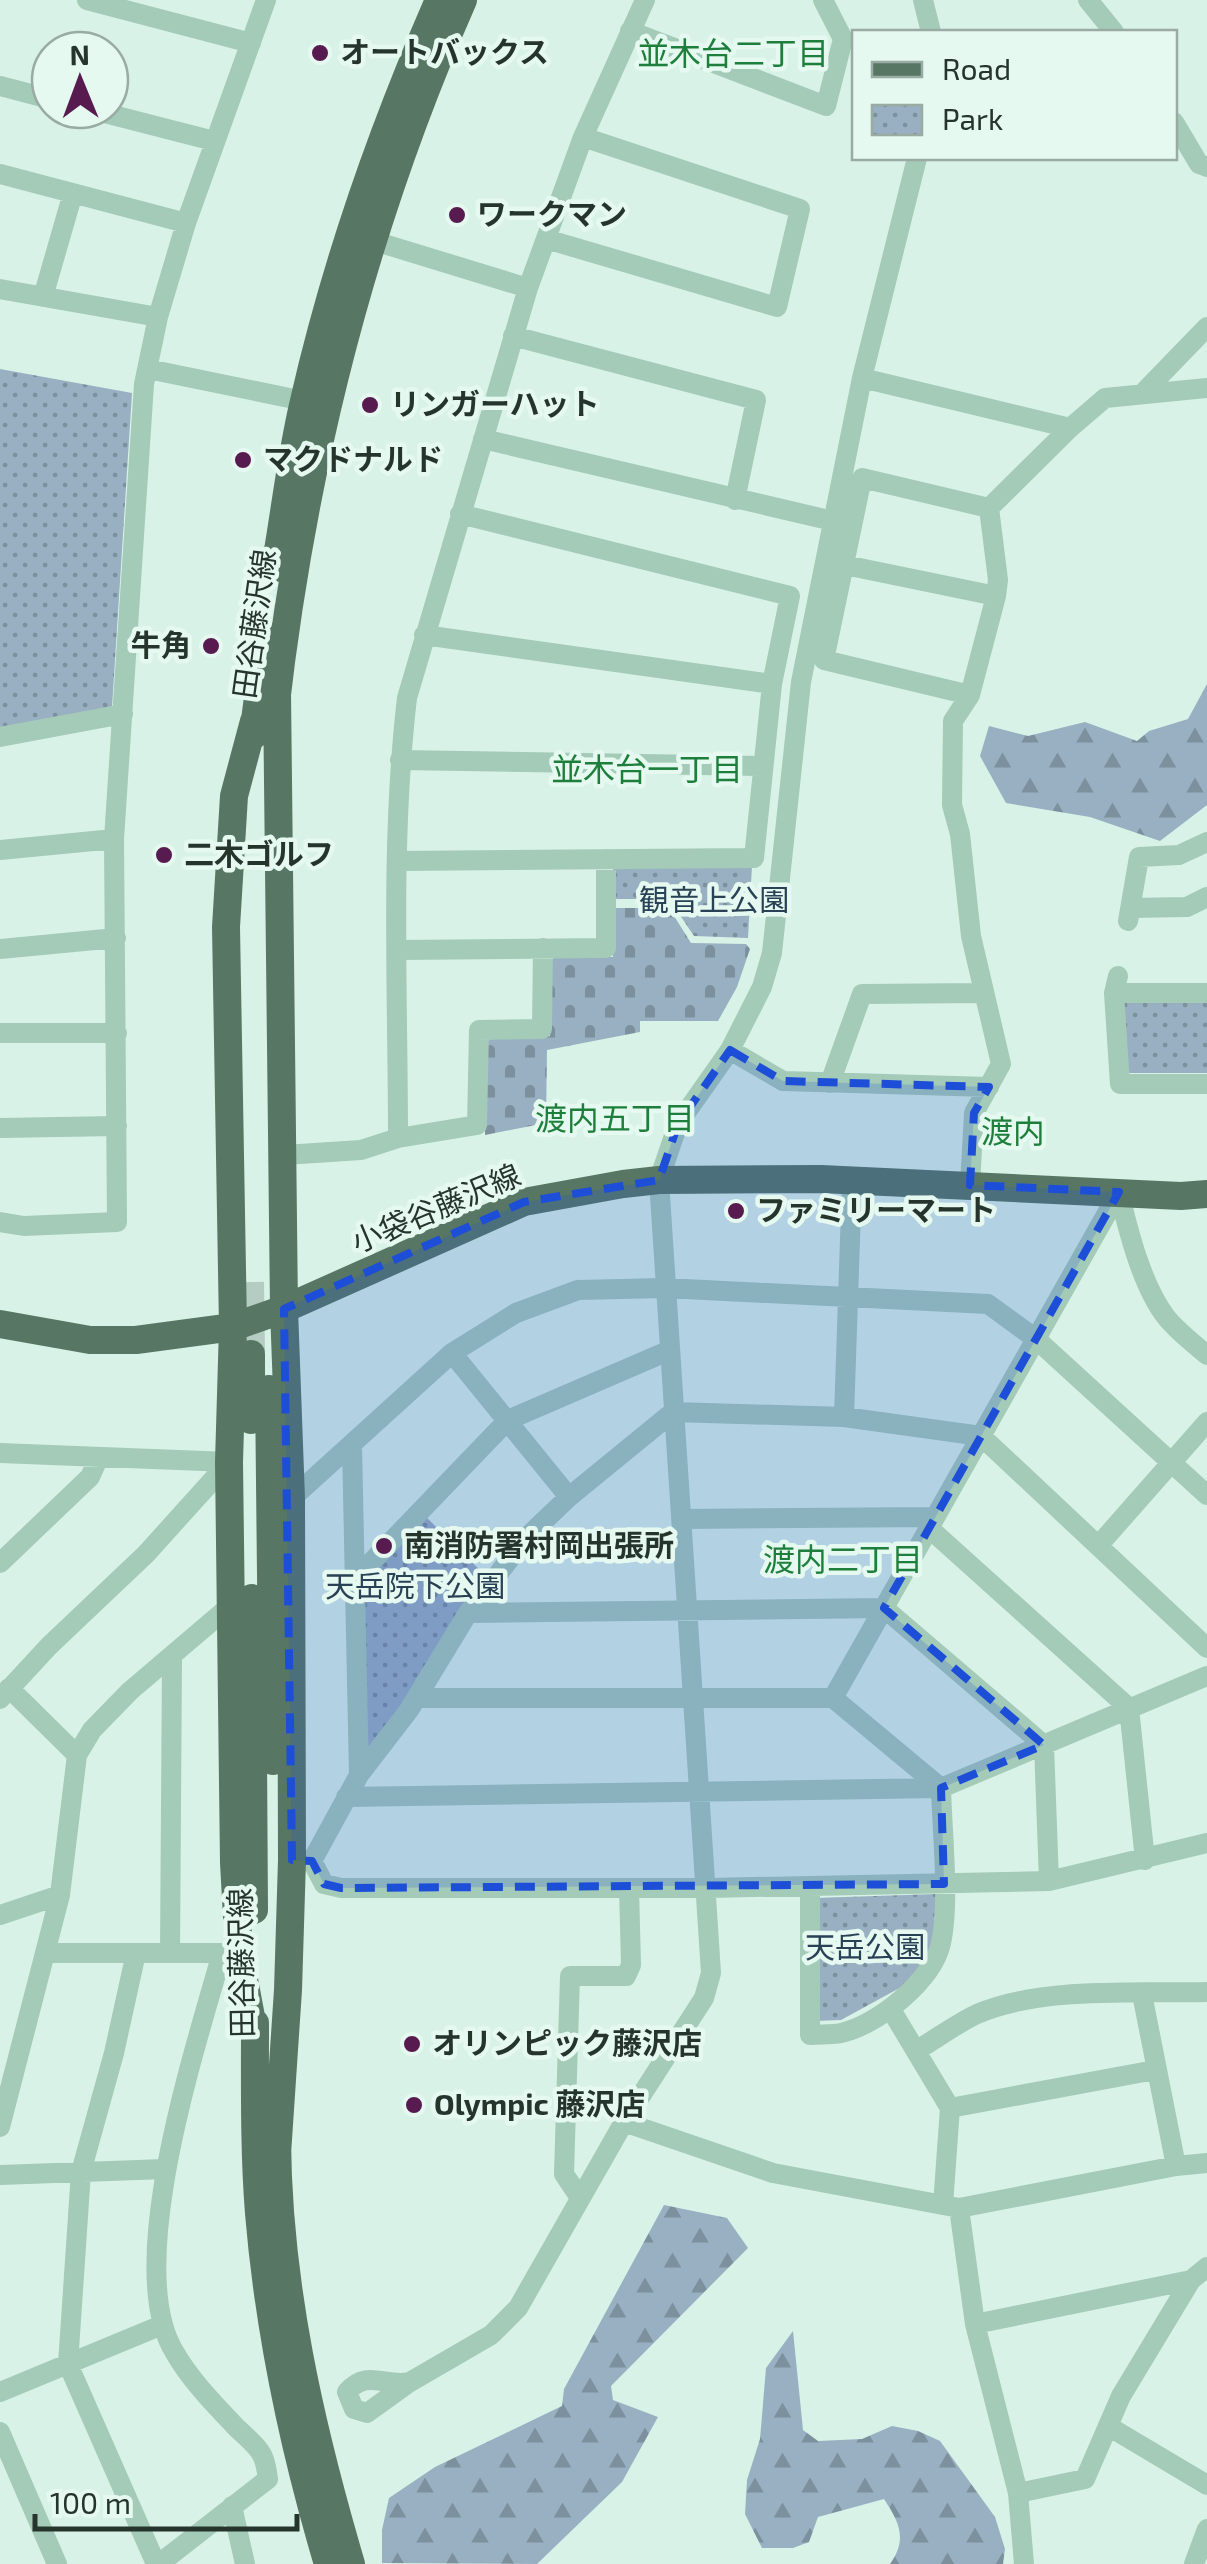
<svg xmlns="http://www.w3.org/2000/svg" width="1207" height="2564" font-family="'Exo 2','Noto Sans JP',sans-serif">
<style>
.forest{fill:url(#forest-firs)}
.cemetery{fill:url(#cemetery-stones)}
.park{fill:url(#park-dots)}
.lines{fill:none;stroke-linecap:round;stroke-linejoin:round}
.major-tunnel{stroke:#b4ccc2;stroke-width:28;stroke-dasharray:28 14;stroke-linecap:butt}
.minor{stroke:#a4cab8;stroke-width:20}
.major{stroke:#577764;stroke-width:28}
.marked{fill:#1d4ed8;fill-opacity:0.2;stroke:#1d4ed8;stroke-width:8;stroke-dasharray:20 12;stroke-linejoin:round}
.poi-dot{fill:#571b4f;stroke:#e5f9f1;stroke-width:4}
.labels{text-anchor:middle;stroke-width:9;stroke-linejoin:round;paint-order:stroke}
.poi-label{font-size:30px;font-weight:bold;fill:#26352c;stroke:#e5f9f1;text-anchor:start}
.street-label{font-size:30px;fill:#26352c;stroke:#e5f9f1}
.park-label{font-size:30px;fill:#294154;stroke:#e5f9f1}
.neighbourhood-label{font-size:32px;fill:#1d7f3b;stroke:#e5f9f1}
</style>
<defs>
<pattern id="forest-firs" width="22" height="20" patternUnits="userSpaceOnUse" patternTransform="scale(2.5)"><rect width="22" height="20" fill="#98b0c1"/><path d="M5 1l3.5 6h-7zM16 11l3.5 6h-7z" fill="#7c909d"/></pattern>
<pattern id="cemetery-stones" width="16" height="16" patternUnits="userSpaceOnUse" patternTransform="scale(2.5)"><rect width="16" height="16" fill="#98b0c1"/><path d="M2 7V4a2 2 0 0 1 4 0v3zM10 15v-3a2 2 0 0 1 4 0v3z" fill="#7c909d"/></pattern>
<pattern id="park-dots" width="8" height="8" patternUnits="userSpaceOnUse" patternTransform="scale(2.5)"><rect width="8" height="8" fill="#98b0c1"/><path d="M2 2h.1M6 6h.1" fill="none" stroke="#7c909d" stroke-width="1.8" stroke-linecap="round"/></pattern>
</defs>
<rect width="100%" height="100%" fill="#d8f2e7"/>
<path class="forest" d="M1207,684V805L1160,841L1090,817L1006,803L980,756L989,726L1028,736L1085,722L1137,741L1149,731L1188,719Z
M664,2205L727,2218L748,2248L611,2386L613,2400L658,2417L622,2482L537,2564L382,2563V2530L389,2498L435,2467L562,2406L564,2389Z
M793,2331L803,2430L818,2441L862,2439L892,2426L918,2431L940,2441L995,2517L1005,2549L1003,2564H890C908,2539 899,2522 884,2499L818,2517L809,2542L793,2548H762L745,2514L747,2480L760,2439L766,2368Z"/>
<path class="cemetery" d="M613,908H669L691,943L746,944L750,949L737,987L718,1021H640V1032L547,1050L546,1123L485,1135L486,1042L491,1038L550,1036L549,962L555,957H613Z"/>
<path class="park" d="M0,369L132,393L112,707L0,728Z
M752,866L748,938L694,936L669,899H613V868Z
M1122,1002L1207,1003V1073H1125Z
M421,1512L488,1578L368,1760L362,1566Z
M936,1894L933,1942L922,1967L905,1985L841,2020L814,2021V1898Z"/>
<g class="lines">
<path class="major-tunnel" d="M250,1282L251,1354"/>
<path class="minor" d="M87,0L251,43
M923,0L931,32
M1088,0L1114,32
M630,31L826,106L843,39L823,0
M0,86L50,99
M93,110L214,141
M1174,122L1199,164L1207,167
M0,174L186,223
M546,239L777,307L800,209L583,137
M371,240L528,288
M0,289L158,317
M43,297L73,193
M513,336L756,400L735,500
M148,369L304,401
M862,378L1070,428
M1144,392L1207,327
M483,439L833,521
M845,565L996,596
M424,635L772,684
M970,695L824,660L862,478L989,508
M0,737L123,714
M400,760L761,766
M0,850L114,839
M397,861L754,858L772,684L790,596L460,514
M1131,908L1187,907L1207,897
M1128,921L1139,857L1179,855L1207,842
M0,949L116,938
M398,950L606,948V859
M1118,976L1114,993L1120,1084H1207
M1114,993H1207
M0,1033H117
M730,1050L783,1081L989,1087
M830,1083L862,994L984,993
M0,1128L117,1126
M398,1138L477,1125L479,1030L542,1029L543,948
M284,1155L361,1150L398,1138C398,992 390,843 407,698L528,288L583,137L645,0
M970,1185L974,1113L1001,1064L971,936L960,834L952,805L953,721L970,695L996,596L998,580L989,508L1070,428L1105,398L1207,388
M1119,1192C1128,1230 1142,1286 1166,1317C1177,1331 1193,1343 1207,1355
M0,1222L24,1226L117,1222L114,839L144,384L158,317L186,223L266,0
M452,1353L569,1497
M844,1417L852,1181
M352,1446L359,1775
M0,1453L229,1462
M291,1499L452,1353L516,1313L578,1290L665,1288L988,1304L1036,1339L1207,1495
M682,1519L935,1517L929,1528L1129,1708L1145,1860
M1098,1546L1207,1422
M0,1563L90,1477L98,1459
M357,1577L508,1420L668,1351
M468,1613L884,1608L1044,1745L1049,1881
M9,1688L77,1755
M416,1698H833L941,1788C942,1831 950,1903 941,1943C933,1980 878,2025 841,2033C832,2035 820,2034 810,2035V1887
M833,1698L1119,1192
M0,1699L49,1646L146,1554L229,1462
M346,1797L941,1788L1207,1676
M299,1860L312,1861L324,1884L341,1888H708L1049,1881L1207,1843
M312,1861L359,1775L409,1710L468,1613L526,1538L569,1497L673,1412L844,1417L981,1436L1207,1648
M0,1915L60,1895
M45,1953H233
M136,1953L114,2053L81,2172L68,2364L156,2564
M170,1953L172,1658
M1142,1994L1176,2166
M890,2008L950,2108L943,2205
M917,2050C936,2039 956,2024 977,2014C1042,1986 1137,1994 1207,1992
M950,2108L1155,2070
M624,2122L773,2173L959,2208L1176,2166L1207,2163
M0,2127L60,1895L77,1755L92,1730L130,1691L231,1605
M0,2175L165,2169
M580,2198L564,2174L570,1976H626L631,1965L629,1888
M959,2208L975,2324L1018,2493L1024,2564
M975,2324L1191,2280
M410,2382C386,2388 367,2368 347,2392L354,2409L367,2413L410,2382L491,2335L518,2308L624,2122L704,1998L711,1973L659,1180L678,1124L730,1050L762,987L772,953L801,682L862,378L917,158
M0,2392L162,2325
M1108,2426L1207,2485
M0,2432L57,2564
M1018,2493L1085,2479L1121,2396L1191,2280L1207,2267
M232,2506L245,2564
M159,2564L268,2479C267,2472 266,2464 263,2457C258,2445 242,2434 233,2424C212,2402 190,2379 175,2353C122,2268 196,2047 222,1953
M1194,2564L1207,2529"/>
<path class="major" d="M275,568C285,512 291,455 304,401C335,265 383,128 439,0
M275,711C303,464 363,227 463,0
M254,721L234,796L226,927L233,1327L229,1462L234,1863L239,1953L255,2038
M253,736L266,635
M0,1324L90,1340H136L233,1327L284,1309L524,1202L623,1184L659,1180L821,1179L1181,1196L1207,1194
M251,1354V1420
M269,1389L273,1761
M252,1598L254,1910
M255,2023C255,2086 254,2151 259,2213C269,2333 294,2450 328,2564
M277,2139C278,2285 310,2425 351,2564
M277,2154L288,1990L292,1860L291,1499L284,1309L277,693"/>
</g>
<path class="marked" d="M730,1050L783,1081L989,1087L974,1113L970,1185L1119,1192L884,1608L1044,1745L941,1788L944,1884L341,1888L324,1884L312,1861L292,1860L284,1309L524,1202L659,1180L678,1124Z"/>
<g class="poi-dot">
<circle cx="320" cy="53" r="10"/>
<circle cx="457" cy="215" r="10"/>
<circle cx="370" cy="405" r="10"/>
<circle cx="243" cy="460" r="10"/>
<circle cx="211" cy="646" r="10"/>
<circle cx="164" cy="855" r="10"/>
<circle cx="736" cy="1211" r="10"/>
<circle cx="384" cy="1546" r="10"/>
<circle cx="412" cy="2044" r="10"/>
<circle cx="414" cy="2105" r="10"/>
</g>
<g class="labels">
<g class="poi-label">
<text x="340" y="63">オートバックス</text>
<text x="477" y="225">ワークマン</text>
<text x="390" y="415">リンガーハット</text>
<text x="263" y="470">マクドナルド</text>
<text x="191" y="656" text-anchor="end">牛角</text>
<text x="184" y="865">二木ゴルフ</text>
<text x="756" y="1221">ファミリーマート</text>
<text x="404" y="1556">南消防署村岡出張所</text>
<text x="432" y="2054">オリンピック藤沢店</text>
<text x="434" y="2115">Olympic 藤沢店</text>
</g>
<g class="street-label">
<text transform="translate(255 624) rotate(-82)" y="10">田谷藤沢線</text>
<text transform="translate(436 1209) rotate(-23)" y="10">小袋谷藤沢線</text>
<text transform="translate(242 1963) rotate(-91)" y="10">田谷藤沢線</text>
</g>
<g class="park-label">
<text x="714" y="911">観音上公園</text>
<text x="415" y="1597">天岳院下公園</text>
<text x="865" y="1958">天岳公園</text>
</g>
<g class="neighbourhood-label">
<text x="733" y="65">並木台二丁目</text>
<text x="647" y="781">並木台一丁目</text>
<text x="615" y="1130">渡内五丁目</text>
<text x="1013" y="1143">渡内</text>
<text x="843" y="1571">渡内二丁目</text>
</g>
</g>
<rect x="852" y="30" width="325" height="130" fill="#e5f9f1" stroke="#99aba2" stroke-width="2.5"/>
<rect x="872" y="62" width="50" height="15" fill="#577764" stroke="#99aba2" stroke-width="2.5"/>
<text x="942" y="80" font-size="30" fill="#26352c">Road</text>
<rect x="872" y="105" width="50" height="30" fill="url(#park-dots)" stroke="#99aba2" stroke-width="2.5"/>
<text x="942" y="130" font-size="30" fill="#26352c">Park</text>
<g transform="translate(80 80) rotate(359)"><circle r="48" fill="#e5f9f1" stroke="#99aba2" stroke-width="2.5"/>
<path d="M0-8L18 38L0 25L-18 38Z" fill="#571b4f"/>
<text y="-15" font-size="28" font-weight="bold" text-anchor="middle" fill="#26352c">N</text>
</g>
<path d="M35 2514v15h262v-15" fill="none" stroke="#26352c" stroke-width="5"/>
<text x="50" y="2514" font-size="30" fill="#26352c" stroke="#e5f9f1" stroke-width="8" paint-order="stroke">100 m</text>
</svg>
